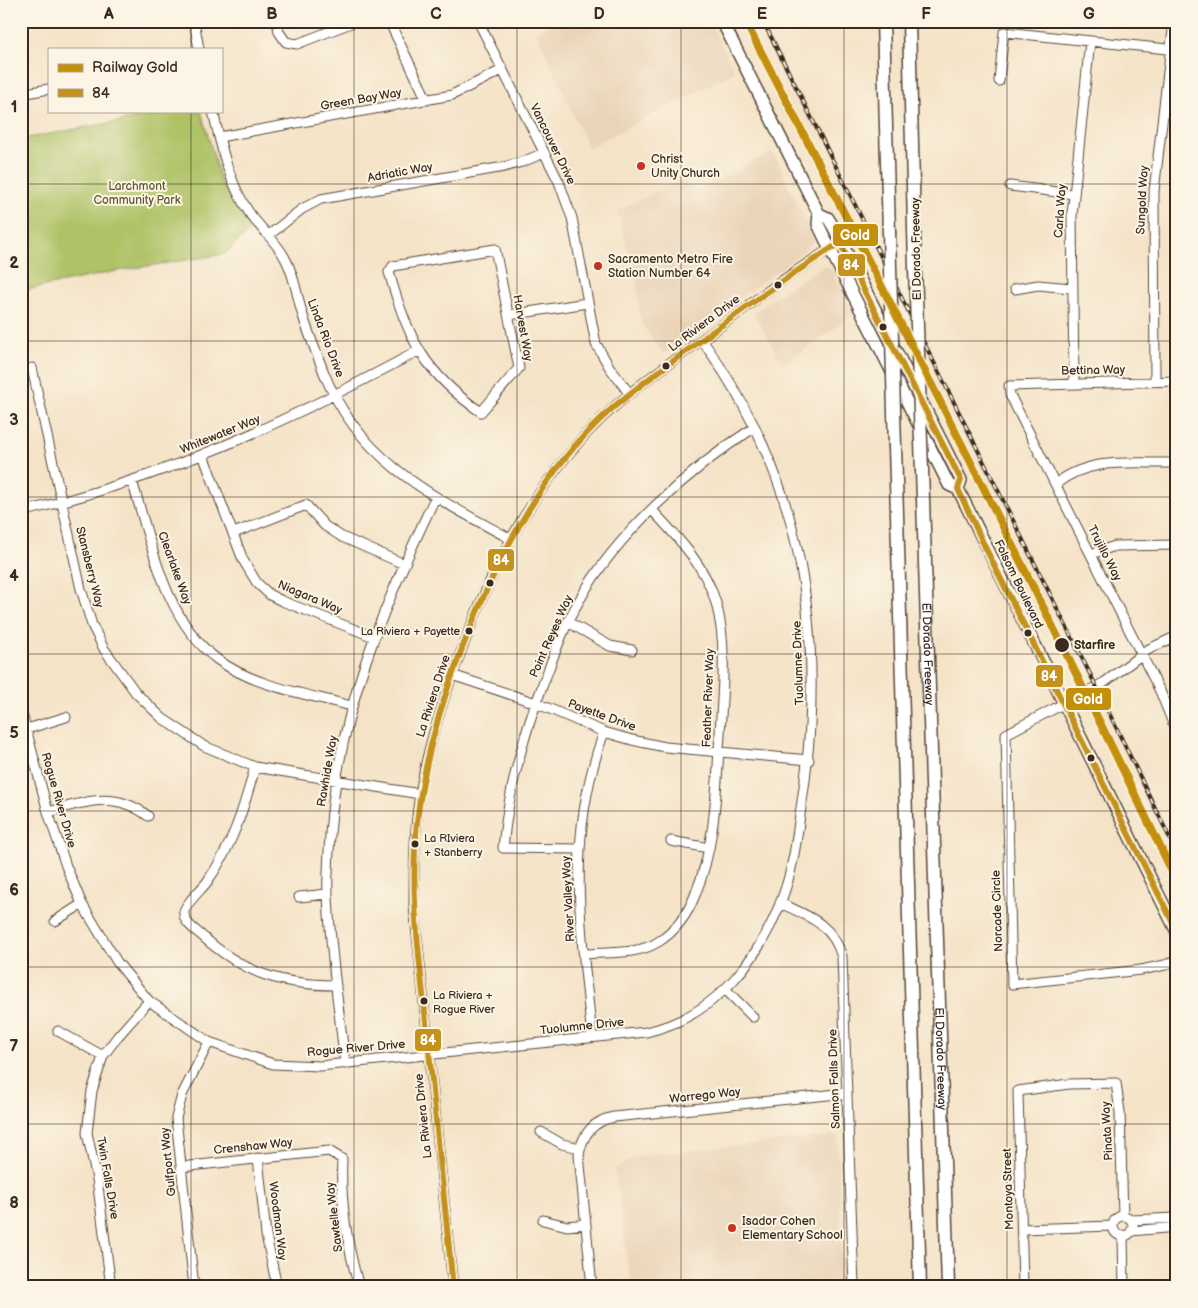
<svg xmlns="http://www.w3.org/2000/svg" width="1198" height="1308" font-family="'Balsamiq Sans',sans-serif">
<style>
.built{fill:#ead4b8}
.green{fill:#afc266;stroke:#757642}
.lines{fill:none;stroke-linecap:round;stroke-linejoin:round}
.minor-casing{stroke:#574637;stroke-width:11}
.major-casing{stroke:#574637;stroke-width:14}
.highway-casing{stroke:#574637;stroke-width:15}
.minor{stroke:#fff;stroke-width:9}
.major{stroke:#fff;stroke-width:11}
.highway{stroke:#fff;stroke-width:12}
.rail-casing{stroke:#3b2a1e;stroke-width:4}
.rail{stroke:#fcf5e5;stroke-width:2;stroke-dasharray:5.5;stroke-linecap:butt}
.highway-bridge-casing{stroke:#574637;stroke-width:15;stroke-linecap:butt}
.highway-bridge{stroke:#fff;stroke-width:12}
.bus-1-casing{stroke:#fcf5e5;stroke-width:10}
.bus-1{stroke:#c4921e;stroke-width:6}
.rail-1-casing{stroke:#fcf5e5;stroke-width:11}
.rail-1{stroke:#c48f09;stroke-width:8}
.grid{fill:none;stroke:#3b2a1e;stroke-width:1;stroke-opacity:0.55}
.poi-dot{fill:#c8321e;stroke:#fcf5e5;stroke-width:2}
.bus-dot{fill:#3b2a1e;stroke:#fcf5e5;stroke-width:2}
.labels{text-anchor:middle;stroke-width:4;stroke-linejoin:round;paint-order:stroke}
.bus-label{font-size:11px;fill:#3b2a1e;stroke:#fcf5e5;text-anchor:start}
.street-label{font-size:12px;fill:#3b2a1e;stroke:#fcf5e5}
.poi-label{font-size:12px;fill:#3b2a1e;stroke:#fcf5e5;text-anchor:start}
.park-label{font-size:12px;fill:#5e5834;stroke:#fcf5e5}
.stop-label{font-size:12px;font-weight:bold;fill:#3b2a1e;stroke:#fcf5e5;text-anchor:start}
.line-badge{stroke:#fcf5e5;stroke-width:2}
.badge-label{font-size:14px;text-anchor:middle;font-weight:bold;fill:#fff}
.neatline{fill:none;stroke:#3b2a1e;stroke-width:2}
.grid-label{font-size:16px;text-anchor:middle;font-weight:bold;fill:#3b2a1e}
</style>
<rect width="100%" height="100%" fill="#fcf5e5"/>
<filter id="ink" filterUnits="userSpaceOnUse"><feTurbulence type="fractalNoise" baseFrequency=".02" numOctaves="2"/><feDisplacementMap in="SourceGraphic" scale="10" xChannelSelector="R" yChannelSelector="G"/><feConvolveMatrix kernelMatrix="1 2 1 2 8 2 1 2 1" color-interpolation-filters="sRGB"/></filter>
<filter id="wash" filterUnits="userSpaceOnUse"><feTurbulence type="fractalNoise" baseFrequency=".0096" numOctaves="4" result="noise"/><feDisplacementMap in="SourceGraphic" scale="20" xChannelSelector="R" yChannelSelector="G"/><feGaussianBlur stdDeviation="1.12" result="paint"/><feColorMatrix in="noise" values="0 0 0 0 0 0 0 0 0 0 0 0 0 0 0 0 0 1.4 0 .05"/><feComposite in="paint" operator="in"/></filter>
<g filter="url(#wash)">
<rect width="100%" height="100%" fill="#f4e3c7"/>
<path class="built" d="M557,21H709L735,72L588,148L536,32Z
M773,152L814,240L803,252L664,354L641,323L637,284L617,211L681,180L696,191Z
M823,266L831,269L854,314L784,365L753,312Z
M838,1135L842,1287H631L615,1169L638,1156Z"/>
<path class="green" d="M177,111H201L221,182L251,230L224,254L117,271L21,291V139Z"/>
</g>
<g filter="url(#ink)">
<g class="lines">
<g class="minor-casing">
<path id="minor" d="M194,21L199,49
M277,21L279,32L286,42L297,44L356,21
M389,21L427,100
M478,21L559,182L572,218L596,344L610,368L629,393
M999,81L1004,32L1177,50
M21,94L49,89
M213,111C221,147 229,183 250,214C261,229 276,241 285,258C295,276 297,297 303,316C309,335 317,354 324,373C359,461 432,496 509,538
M219,137L452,95L502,70
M1010,186L1073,194
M269,235L302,209L321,199L504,167L522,162L544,153
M495,249L519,368L481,412C424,373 407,337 389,272L393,266Z
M1015,289L1038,285L1071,288
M509,315L587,303
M32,368L81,589L92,625L104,649L136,693L162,718L204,746L255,767L420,794
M1155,381L1154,191L1174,21
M1177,381L1009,386L1010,395L1160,691L1177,733
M1074,382L1072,215L1090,41
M203,455L243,560L257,583L270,595L282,601L374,637
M132,481C151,541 164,620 218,660C256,687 307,694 351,706
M1056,484C1090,456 1135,464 1177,463
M21,512C166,478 287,422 418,351
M234,533L306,505L325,526L342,537L404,564
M1091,554L1115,546L1177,545
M568,622L610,646L632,650
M1177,636L1149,649L1105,682L1006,734L1012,984L1141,970L1165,965L1177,960
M452,675L536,703L604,732L632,740L665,747L809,760
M21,710L48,812L66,866L82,904L117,962L149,1001L209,1042L273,1064L320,1066L646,1032C716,1017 763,956 785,890C794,863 797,836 801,808C816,714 816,621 792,527C774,459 743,397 702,340
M27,729L66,717
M255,767C244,808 232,847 207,882C202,889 185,904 184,912C183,922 194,929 201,935C243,973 280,985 336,985
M48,812C85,802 114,790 148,816
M671,841L709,848
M579,849L503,848C508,791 522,740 542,687C553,658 563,628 579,601C616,534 691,468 755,427
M299,897L327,894
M780,903C808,916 833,924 842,957L854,1287
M55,921L82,904
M584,954C607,952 638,955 658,942C675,932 688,914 695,895C716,845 716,789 720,735C722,691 728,646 716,603C705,565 678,538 652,510
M725,989L753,1017
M58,1031L103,1056
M592,1037C581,926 565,840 604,732
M345,1064C339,1008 330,951 328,895C327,875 329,854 330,834C339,710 382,609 435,498
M541,1132L562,1144L580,1148
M258,1158L266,1235L277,1287
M181,1167L329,1151L342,1159C340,1203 347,1245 359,1287
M1113 1226a10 10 0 1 1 20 0a10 10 0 1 1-20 0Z
M543,1220L567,1226L586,1224
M1131,1220L1177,1218
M1022,1229L1113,1226
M1131,1231L1177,1227
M1123,1235L1124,1287
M111,1287L97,1179L87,1133L92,1091L103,1056L118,1036L149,1001
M194,1287L176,1118L182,1095L209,1042
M453,1287L414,906C414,869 414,831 420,794C428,744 444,696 462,649C492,570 522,507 578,443C615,400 662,369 707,336C751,304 794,270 840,243
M592,1287L579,1155C582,1135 593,1121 614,1117L847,1093
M1023,1287L1018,1091L1069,1084L1116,1083L1120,1112L1123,1216"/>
</g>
<g class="major-casing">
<path id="major" d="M722,21L819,214L818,224L830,249L949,485L958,489L1177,932
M819,214L828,218L834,228L961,480L958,489"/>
</g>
<g class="highway-casing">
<g id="highway">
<path d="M883,21L889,232"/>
<path d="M909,21L915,268"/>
<path d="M895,447L920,1287"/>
<path id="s1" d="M923,499L948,1287"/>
</g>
</g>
<use href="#minor" class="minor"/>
<use href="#major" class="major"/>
<use href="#highway" class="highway"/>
<g class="rail-casing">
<path id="rail" d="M763,21L1096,686L1177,853"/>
</g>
<use href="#rail" class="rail"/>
<g class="highway-bridge-casing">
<path id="highway-bridge" d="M889,232L895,447
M915,268L923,499"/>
</g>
<use href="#highway-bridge" class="highway-bridge"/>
<g class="bus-1-casing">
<path id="bus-1" d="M453,1287C444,1202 436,1117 427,1032C421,971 412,911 415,849C418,782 436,717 460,654C494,565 537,477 608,412C642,382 679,357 715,330C756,300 796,270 840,243L961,480L958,489L986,549L1177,931"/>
</g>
<use href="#bus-1" class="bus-1"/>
<g class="rail-1-casing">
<path id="rail-1" d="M745,21C893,306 1039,593 1177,882"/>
</g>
<use href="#rail-1" class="rail-1"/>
</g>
</g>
<path class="grid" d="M191,21V49M354,21V1287M517,21V1287M681,21V1287M844,21V1287M1007,21V1287M191,111V1287M21,184H1177M21,341H1177M21,497H1177M21,654H1177M21,811H1177M21,967H1177M21,1124H1177"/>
<g class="poi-dot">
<circle cx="641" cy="166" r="5"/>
<circle cx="598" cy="266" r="5"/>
<circle cx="732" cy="1228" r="5"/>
</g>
<g class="bus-dot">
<circle cx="778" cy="285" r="4.5"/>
<circle cx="883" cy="327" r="4.5"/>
<circle cx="666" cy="366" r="4.5"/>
<circle cx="490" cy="583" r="4.5"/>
<circle cx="469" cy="631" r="4.5"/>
<circle cx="1028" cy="633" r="4.5"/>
<circle cx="1062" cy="645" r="8"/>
<circle cx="1091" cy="758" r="4.5"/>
<circle cx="415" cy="844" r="4.5"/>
<circle cx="424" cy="1001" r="4.5"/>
</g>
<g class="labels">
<g class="bus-label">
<text x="460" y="635" text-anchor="end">La Riviera + Payette</text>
<text x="424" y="842">La RIviera<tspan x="424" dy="14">+ Stanberry</tspan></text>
<text x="433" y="999">La Riviera +<tspan x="433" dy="14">Rogue River</tspan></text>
</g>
<g class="street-label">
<text transform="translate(361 99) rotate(-10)" y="4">Green Bay Way</text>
<text transform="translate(553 144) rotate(64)" y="4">Vancouver Drive</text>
<text transform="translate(400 172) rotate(-10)" y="4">Adriatic Way</text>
<text transform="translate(1142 200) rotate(-87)" y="4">Sungold Way</text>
<text transform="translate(1060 211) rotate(-86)" y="4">Carla Way</text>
<text transform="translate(916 249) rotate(-91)" y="4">El Dorado Freeway</text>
<text transform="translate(704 323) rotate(-37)" y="4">La Riviera Drive</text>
<text transform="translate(523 328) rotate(80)" y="4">Harvest Way</text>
<text transform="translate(326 338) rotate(69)" y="4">Linda Rio Drive</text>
<text transform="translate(1093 370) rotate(-1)" y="4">Bettina Way</text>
<text transform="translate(220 434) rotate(-22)" y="4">Whitewater Way</text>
<text transform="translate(1105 553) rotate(63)" y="4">Trujillo Way</text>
<text transform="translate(90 567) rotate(76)" y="4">Stansberry Way</text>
<text transform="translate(175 568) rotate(70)" y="4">Clearlake Way</text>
<text transform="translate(1019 584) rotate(64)" y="4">Folsom Boulevard</text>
<text transform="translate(310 597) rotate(23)" y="4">Niagara Way</text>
<text transform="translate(551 636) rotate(-66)" y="4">Point Reyes Way</text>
<text dy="4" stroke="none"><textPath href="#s1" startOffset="155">El Dorado Freeway</textPath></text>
<text transform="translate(798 663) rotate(-92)" y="4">Tuolumne Drive</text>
<text transform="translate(433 696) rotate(-72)" y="4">La Riviera Drive</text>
<text transform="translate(708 698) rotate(-88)" y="4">Feather River Way</text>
<text transform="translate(602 715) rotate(20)" y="4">Payette Drive</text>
<text transform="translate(327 771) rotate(-80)" y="4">Rawhide Way</text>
<text transform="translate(59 800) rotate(74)" y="4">Rogue River Drive</text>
<text transform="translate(568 899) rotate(-93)" y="4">River Valley Way</text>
<text transform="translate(997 911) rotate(-92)" y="4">Norcade Circle</text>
<text transform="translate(582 1026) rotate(-6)" y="4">Tuolumne Drive</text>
<text transform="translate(356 1048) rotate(-5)" y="4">Rogue River Drive</text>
<text dy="4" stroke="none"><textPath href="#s1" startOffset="560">El Dorado Freeway</textPath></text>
<text transform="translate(834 1079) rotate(-92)" y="4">Salmon Falls Drive</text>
<text transform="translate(705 1095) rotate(-6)" y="4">Warrego Way</text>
<text transform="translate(423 1116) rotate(-96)" y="4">La Riviera Drive</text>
<text transform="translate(1107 1131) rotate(-93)" y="4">Pinata Way</text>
<text transform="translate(253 1146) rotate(-6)" y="4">Crenshaw Way</text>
<text transform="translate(168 1162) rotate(-96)" y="4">Gulfport Way</text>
<text transform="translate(108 1178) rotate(80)" y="4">Twin Falls Drive</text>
<text transform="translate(1008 1189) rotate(-92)" y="4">Montoya Street</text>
<text transform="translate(334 1217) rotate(-97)" y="4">Sawtelle Way</text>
<text transform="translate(278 1221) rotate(83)" y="4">Woodman Way</text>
</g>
<g class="poi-label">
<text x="651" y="163">Christ<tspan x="651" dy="14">Unity Church</tspan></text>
<text x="608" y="263">Sacramento Metro Fire<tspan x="608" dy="14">Station Number 64</tspan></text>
<text x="742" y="1225">Isador Cohen<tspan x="742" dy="14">Elementary School</tspan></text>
</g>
<g class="park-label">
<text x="137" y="190">Larchmont<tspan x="137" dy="14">Community Park</tspan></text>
</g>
<g class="stop-label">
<text x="1074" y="649">Starfire</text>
</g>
</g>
<g class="line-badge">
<rect x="832" y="223" width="47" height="24" rx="5" fill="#c48f09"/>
<rect x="837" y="253" width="29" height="24" rx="5" fill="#c4921e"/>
<rect x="487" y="548" width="28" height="24" rx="5" fill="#c4921e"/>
<rect x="1035" y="664" width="29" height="24" rx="5" fill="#c4921e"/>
<rect x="1065" y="687" width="47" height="24" rx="5" fill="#c48f09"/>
<rect x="414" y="1028" width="28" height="24" rx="5" fill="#c4921e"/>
</g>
<g class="badge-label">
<text x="855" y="240">Gold</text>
<text x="851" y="270">84</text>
<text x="501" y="565">84</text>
<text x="1049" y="681">84</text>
<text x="1088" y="704">Gold</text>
<text x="428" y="1045">84</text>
</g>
<rect width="1198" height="1308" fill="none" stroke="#fcf5e5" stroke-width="55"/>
<rect x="48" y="48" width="175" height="65" fill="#fcf5e5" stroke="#afa495"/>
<rect x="58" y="64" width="25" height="8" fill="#c48f09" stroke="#afa495"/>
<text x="92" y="72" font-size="15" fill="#3b2a1e">Railway Gold</text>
<rect x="58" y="89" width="25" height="8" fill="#c4921e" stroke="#afa495"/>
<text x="92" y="98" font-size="15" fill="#3b2a1e">84</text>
<rect x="28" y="28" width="1142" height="1252" class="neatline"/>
<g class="grid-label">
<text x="109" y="19">A</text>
<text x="272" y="19">B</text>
<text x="436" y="19">C</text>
<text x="599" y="19">D</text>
<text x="762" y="19">E</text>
<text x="926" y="19">F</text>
<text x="1089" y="19">G</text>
<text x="14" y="112">1</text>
<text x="14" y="268">2</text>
<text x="14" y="425">3</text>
<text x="14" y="581">4</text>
<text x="14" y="738">5</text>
<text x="14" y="895">6</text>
<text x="14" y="1051">7</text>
<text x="14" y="1208">8</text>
</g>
</svg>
